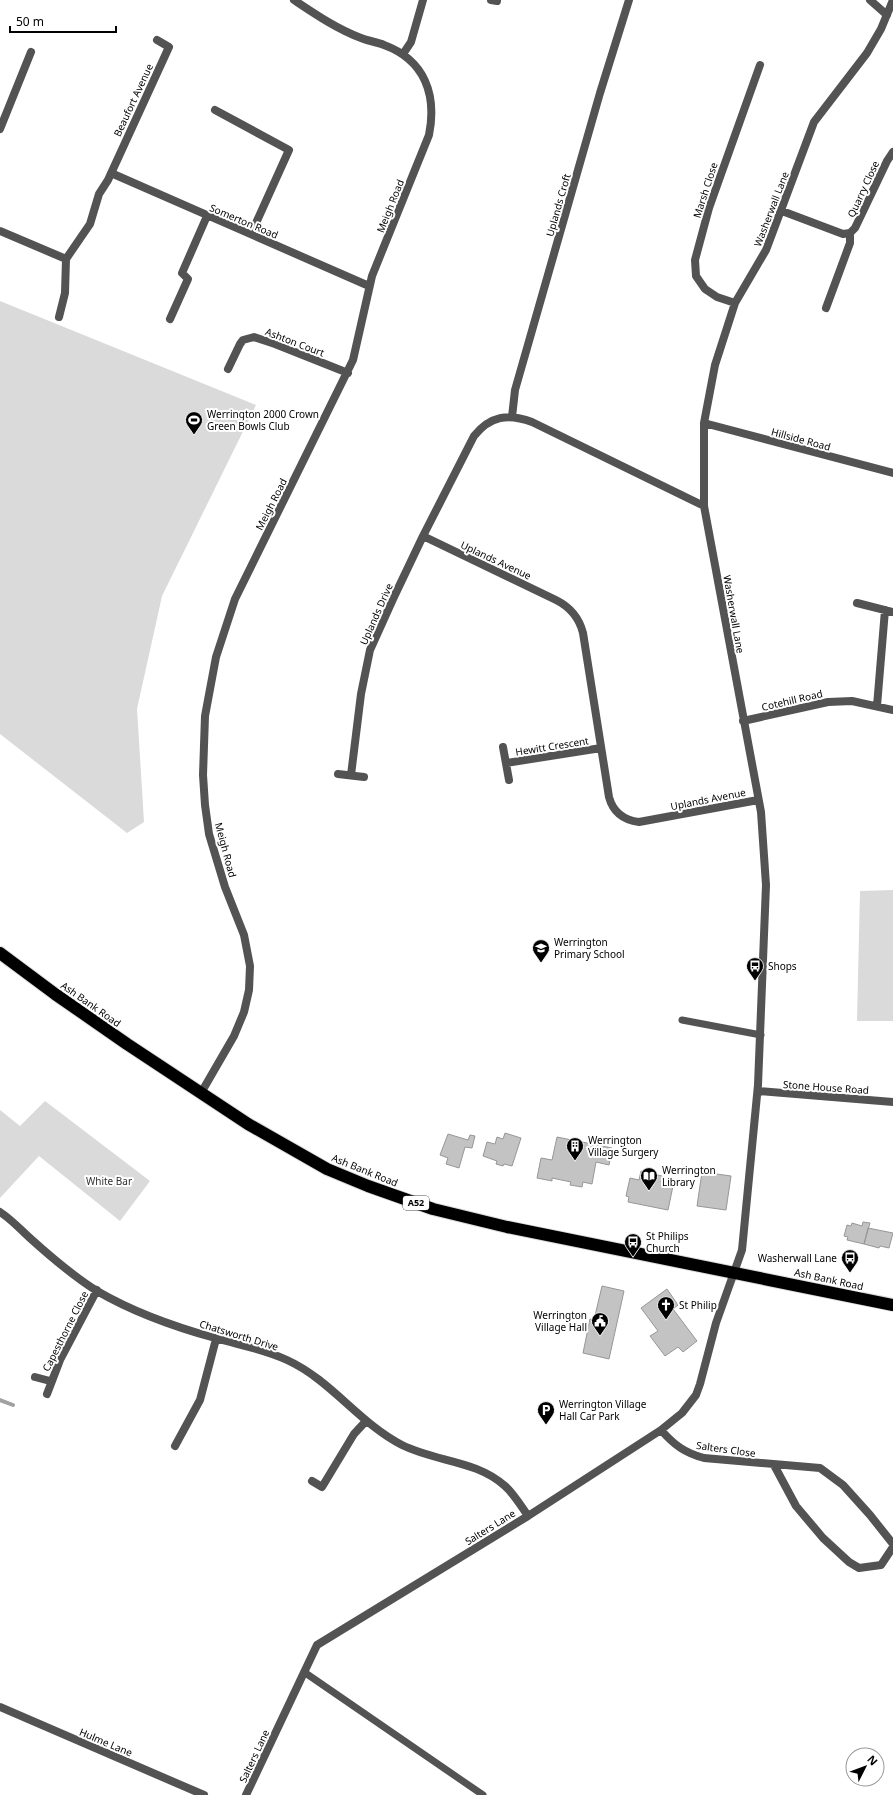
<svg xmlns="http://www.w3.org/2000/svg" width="893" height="1795" font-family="'Noto Sans',sans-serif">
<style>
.green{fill:#dadada}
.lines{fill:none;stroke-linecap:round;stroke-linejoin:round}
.stream{stroke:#a1a1a1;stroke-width:4}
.building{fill:#c3c3c3;stroke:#979797}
.highway-casing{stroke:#dbdbdb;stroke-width:14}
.lane{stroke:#535353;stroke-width:7}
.street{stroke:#535353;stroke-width:8}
.highway{stroke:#000;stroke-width:12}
.labels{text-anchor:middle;stroke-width:4;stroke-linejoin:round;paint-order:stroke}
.shield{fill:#fff;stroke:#4c4c4c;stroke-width:1}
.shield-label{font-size:9px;font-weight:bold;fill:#000}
.street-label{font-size:10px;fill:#000;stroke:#fff}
.poi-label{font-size:10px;fill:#000;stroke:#fff;text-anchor:start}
.park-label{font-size:10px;fill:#313131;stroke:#fff}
</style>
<rect width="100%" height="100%" fill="#fff"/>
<path class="green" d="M0,301L256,405L162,596L137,709L144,822L127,833L0,734Z
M893,890V1021H857L860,891Z
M45,1101L150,1181L120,1221L39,1156L0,1198V1110L20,1126Z"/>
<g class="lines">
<path class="stream" d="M0,1400L13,1405"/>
</g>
<path class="building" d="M505,1133L521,1138L512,1166L504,1164L503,1166L496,1164L497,1161L483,1156L487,1142L495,1144L497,1137L503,1139Z
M448,1134L468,1140L470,1135L475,1136L472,1148L465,1147L459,1168L446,1164L448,1158L440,1155Z
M557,1137L612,1148L609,1165L596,1162L592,1184L583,1182L582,1187L570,1185L571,1182L552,1178V1181L537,1178L541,1158L552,1160Z
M641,1171L662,1176L661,1183L673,1186L668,1210L628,1202L629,1197L626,1196L630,1178L639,1180Z
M702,1172L731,1176L726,1210L697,1206Z
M863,1222L870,1223L864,1244L847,1240L848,1237L844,1236L847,1225L851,1226L852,1223L862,1226Z
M868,1228L893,1233L889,1248L880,1246L879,1248L864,1244Z
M602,1286L624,1291L609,1359L583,1353L590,1319L594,1320Z
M667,1289L678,1305L673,1309L697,1341L683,1352L678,1347L665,1356L650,1336L658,1331L641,1308Z"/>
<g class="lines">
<g class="highway-casing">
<path id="highway" d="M0,953L55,994L127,1044L248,1124L327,1169L368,1186L433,1209L507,1227L893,1305"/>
</g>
<path class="lane" d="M682,1020L761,1035
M304,1672L483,1795"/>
<path class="street" d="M491,0L497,1
M870,0L887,15
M403,54L411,42L423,0
M215,110L289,150L251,234
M0,129L31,52
M111,173L369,286
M782,211L843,234L850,233L855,228L887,161L893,152
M0,231L66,259
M735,303L717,297L705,289L696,276L695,260L709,208L760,65
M826,308L850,243V233
M59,317L65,293L66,259L90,224L99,194L108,180L169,47L157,40
M170,319L188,279L182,273L207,216
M228,369L240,344L243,340L254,337L275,344L348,373
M512,417L515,390L600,93L629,0
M704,423L893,473
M704,506L532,422C508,413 490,416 474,436L423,536L556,600C570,607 579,617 583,633L609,797C613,812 623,820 639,822L758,800
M857,603L893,612
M877,706L885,610
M743,721L828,702L852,701L893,710
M503,747L509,780
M506,763L601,748
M338,774L364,777
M351,775L361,694L370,650L393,599L423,536
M758,1091L893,1102
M201,1093L234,1036L244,1012L249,990L250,966L244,935L225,887L209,834L205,805L203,775L205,716L216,657L235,599L353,360L372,276L429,135C437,95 425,60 384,45C377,42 368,41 361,38C337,29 315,14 294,0
M0,1212C11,1219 21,1230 31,1239C51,1257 73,1276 97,1291C133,1312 175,1327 215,1338C239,1345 264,1349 287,1360C331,1380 359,1423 402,1445C436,1462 476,1460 505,1486C514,1494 521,1506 528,1516
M35,1377L50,1381
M47,1394L60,1360L97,1290
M661,1430C674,1445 685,1453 704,1458L820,1468L843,1485L870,1515L893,1544
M175,1446L200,1400L216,1339
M774,1465L796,1506L823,1538L849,1562L859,1568L881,1565L893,1547
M312,1481L322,1487L354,1434L366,1421
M0,1707L204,1795
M246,1795L317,1645L528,1516L661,1430L682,1413L696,1395L700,1384L716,1323L742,1250L758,1085L766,885L761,812L704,506V423L715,365L735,303L766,250L814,122L867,53L881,29L893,0"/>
<use href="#highway" class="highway"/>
</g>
<defs>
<g id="stadium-pin" transform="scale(0.9)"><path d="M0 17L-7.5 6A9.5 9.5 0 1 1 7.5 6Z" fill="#000" stroke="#fff"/><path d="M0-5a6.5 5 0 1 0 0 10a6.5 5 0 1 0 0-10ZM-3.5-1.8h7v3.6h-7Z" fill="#fff"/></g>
<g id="school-pin" transform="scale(0.9)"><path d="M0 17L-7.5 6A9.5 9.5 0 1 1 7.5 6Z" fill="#000" stroke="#fff"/><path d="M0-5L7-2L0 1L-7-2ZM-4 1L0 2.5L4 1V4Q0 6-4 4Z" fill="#fff"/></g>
<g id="bus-pin" transform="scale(0.9)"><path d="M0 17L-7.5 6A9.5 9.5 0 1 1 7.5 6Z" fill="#000" stroke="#fff"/><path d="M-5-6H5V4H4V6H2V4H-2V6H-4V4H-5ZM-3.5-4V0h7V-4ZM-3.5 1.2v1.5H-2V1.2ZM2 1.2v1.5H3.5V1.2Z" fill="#fff"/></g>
<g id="building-pin" transform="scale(0.9)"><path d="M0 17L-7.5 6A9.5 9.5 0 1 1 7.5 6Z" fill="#000" stroke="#fff"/><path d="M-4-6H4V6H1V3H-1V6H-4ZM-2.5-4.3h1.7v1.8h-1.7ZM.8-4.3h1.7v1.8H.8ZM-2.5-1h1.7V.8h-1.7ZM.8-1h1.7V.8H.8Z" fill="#fff"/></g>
<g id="library-pin" transform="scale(0.9)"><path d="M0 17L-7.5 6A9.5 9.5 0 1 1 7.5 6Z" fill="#000" stroke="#fff"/><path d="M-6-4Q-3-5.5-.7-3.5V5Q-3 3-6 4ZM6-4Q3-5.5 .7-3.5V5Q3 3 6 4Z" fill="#fff"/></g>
<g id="church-pin" transform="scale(0.9)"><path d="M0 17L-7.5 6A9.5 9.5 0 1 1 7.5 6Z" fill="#000" stroke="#fff"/><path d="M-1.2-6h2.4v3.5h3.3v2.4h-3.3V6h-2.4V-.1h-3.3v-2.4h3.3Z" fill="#fff"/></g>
<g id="civic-pin" transform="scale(0.9)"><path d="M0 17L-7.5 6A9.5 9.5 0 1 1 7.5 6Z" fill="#000" stroke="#fff"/><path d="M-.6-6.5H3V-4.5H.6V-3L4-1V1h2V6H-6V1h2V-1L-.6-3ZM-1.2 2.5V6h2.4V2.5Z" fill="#fff"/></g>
<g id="parking-pin" transform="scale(0.9)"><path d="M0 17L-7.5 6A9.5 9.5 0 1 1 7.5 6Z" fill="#000" stroke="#fff"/><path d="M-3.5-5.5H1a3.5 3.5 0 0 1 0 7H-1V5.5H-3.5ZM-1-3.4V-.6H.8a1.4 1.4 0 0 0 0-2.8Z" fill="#fff"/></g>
</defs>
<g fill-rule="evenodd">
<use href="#stadium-pin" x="194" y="420"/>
<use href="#school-pin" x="541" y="948"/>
<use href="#bus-pin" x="755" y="966"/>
<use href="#building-pin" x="575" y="1146"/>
<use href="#library-pin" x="649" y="1176"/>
<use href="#bus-pin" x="633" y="1242"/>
<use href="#bus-pin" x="850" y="1258"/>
<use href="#church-pin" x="666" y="1305"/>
<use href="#civic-pin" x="600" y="1321"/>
<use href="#parking-pin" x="546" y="1410"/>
</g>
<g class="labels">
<rect class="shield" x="403" y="1196" width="26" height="14" rx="3"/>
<g class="shield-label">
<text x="416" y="1206">A52</text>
</g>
<g class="street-label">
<text transform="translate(133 100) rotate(-65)" y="4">Beaufort Avenue</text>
<text transform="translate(863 189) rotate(-65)" y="4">Quarry Close</text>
<text transform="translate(705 190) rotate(-72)" y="4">Marsh Close</text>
<text transform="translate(558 205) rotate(-74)" y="4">Uplands Croft</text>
<text transform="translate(390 206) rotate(-68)" y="4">Meigh Road</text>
<text transform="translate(771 209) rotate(-69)" y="4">Washerwall Lane</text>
<text transform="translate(244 221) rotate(23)" y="4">Somerton Road</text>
<text transform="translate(295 342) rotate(21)" y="4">Ashton Court</text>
<text transform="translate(801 439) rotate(15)" y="4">Hillside Road</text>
<text transform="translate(271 504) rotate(-63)" y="4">Meigh Road</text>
<text transform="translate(496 560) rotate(25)" y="4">Uplands Avenue</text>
<text transform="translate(376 614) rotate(-66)" y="4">Uplands Drive</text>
<text transform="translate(734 614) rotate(80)" y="4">Washerwall Lane</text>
<text transform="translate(792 700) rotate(-13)" y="4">Cotehill Road</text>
<text transform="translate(552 746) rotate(-9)" y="4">Hewitt Crescent</text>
<text transform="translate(708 799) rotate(-11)" y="4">Uplands Avenue</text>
<text transform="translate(226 850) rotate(75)" y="4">Meigh Road</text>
<text transform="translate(91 1004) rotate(35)" y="4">Ash Bank Road</text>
<text transform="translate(826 1087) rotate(4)" y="4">Stone House Road</text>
<text transform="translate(365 1170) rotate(22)" y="4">Ash Bank Road</text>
<text transform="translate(829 1279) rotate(12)" y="4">Ash Bank Road</text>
<text transform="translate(65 1331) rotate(-63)" y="4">Capesthorne Close</text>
<text transform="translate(239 1335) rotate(17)" y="4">Chatsworth Drive</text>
<text transform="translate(726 1449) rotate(8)" y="4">Salters Close</text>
<text transform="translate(490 1527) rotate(-32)" y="4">Salters Lane</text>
<text transform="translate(106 1742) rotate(23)" y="4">Hulme Lane</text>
<text transform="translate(254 1756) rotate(-65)" y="4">Salters Lane</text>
</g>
<g class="poi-label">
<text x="207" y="418">Werrington 2000 Crown<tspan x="207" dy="12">Green Bowls Club</tspan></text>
<text x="554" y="946">Werrington<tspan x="554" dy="12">Primary School</tspan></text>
<text x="768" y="970">Shops</text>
<text x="588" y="1144">Werrington<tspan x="588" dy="12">Village Surgery</tspan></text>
<text x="662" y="1174">Werrington<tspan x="662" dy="12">Library</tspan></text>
<text x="646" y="1240">St Philips<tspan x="646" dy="12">Church</tspan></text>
<text x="837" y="1262" text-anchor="end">Washerwall Lane</text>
<text x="679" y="1309">St Philip</text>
<text x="587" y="1319" text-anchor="end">Werrington<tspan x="587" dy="12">Village Hall</tspan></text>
<text x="559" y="1408">Werrington Village<tspan x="559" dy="12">Hall Car Park</tspan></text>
</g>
<g class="park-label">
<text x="109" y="1185">White Bar</text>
</g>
</g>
<g transform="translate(865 1767) rotate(48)"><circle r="19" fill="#ffffff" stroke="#999999"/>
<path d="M0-3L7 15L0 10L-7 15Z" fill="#000000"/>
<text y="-6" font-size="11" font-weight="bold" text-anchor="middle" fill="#000000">N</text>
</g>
<path d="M10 26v6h106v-6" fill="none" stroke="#000000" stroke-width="2"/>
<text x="16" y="26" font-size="12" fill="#000000" stroke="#ffffff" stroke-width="3" paint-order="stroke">50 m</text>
</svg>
